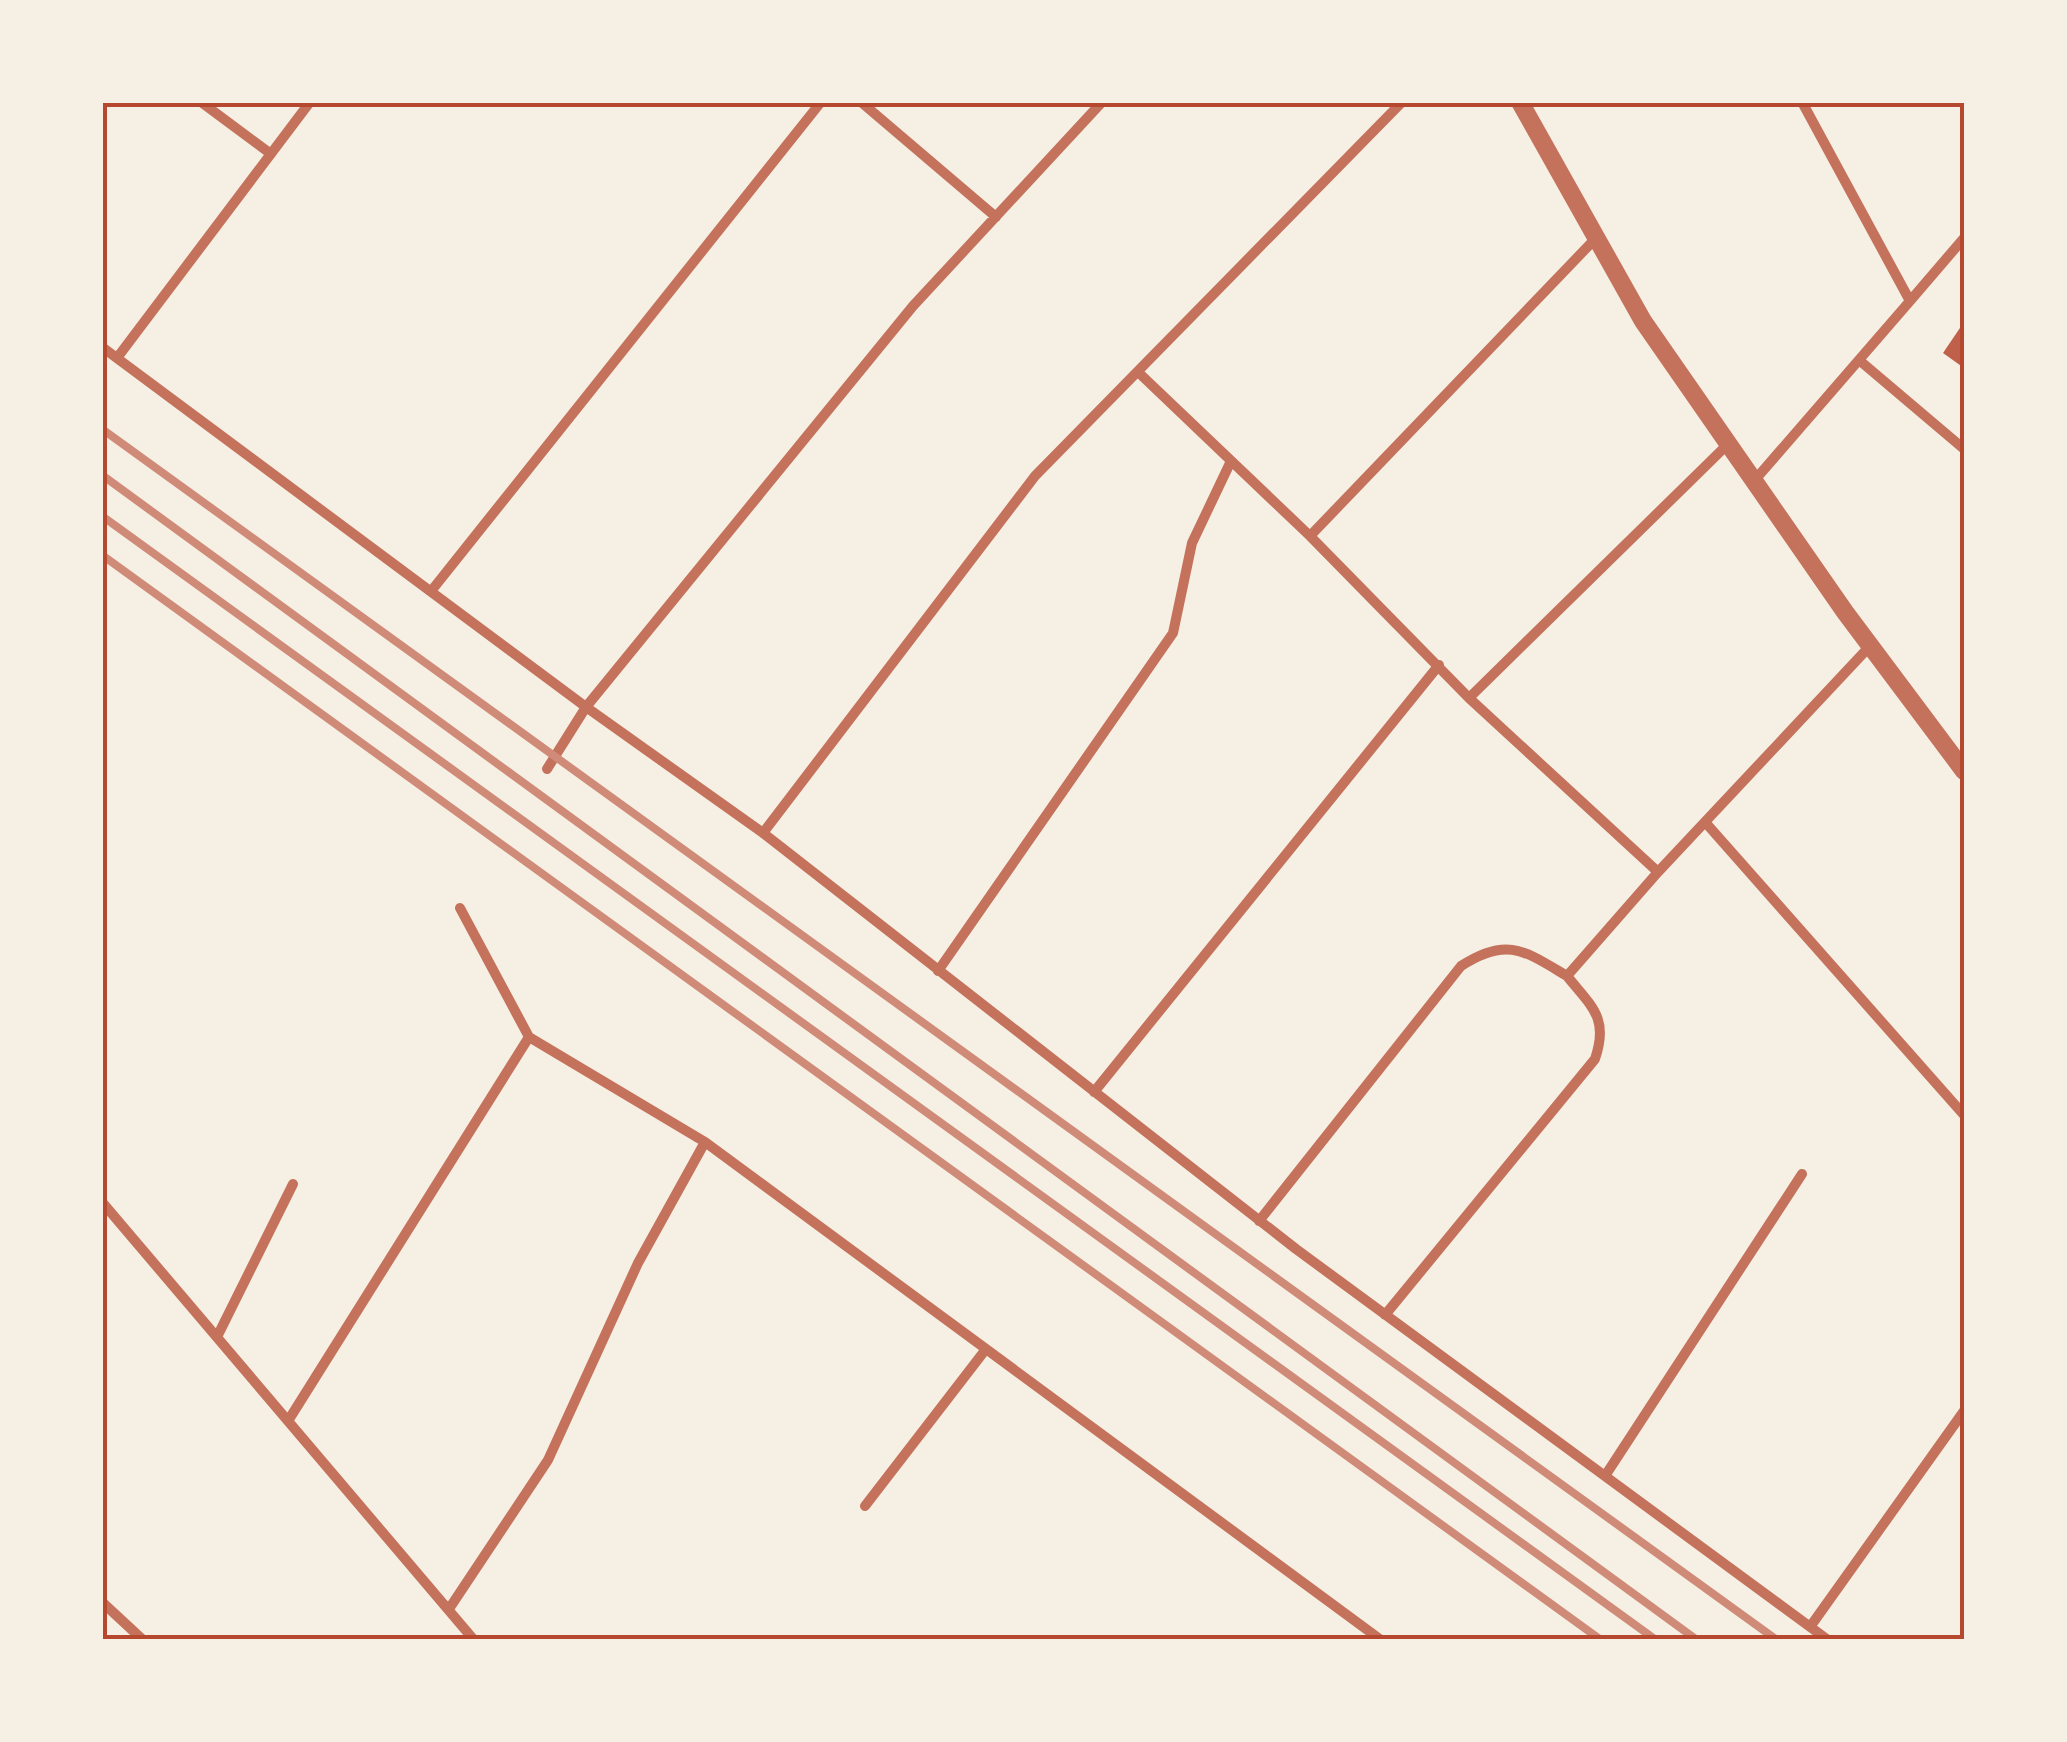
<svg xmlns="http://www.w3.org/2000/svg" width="2067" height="1742" font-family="Overpass,sans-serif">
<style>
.building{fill:#bf614a}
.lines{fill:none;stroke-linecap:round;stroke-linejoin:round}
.minor{stroke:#c5725c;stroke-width:10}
.tertiary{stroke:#c5725c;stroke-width:18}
.rail{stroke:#cf8b77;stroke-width:8}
.neatline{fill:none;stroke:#b5482f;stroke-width:4}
</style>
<rect width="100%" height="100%" fill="#f6efe4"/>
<path class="building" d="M1964,322V368L1943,353Z"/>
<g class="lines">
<path class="minor" d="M201,102L271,154
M861,102L996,217
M1910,301L1964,238
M102,347L586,707L763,833L1035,476L1402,102
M117,358L310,102
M1859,360L1964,449
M1138,372L1310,536L1469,698L1658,872L1870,646
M1754,481L1910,301L1802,102
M1310,536L1596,238
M432,590L821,102
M1469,698L1728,444
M547,769L586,707L913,306L1102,102
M1705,822L1964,1115
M763,833L1296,1249L1828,1640
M460,908L529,1037
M938,971L1173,633L1192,543L1231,461
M1094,1092L1439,665
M705,1142L1381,1640
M102,1202L474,1640
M1259,1221L1461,966C1507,936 1525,951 1567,976L1658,872
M1385,1315L1595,1059C1609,1018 1592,1007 1567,976
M217,1337L293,1184
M288,1421L529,1037L705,1142L638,1263L548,1460L449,1609
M1605,1476L1802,1174
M865,1506L986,1349
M102,1602L143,1640
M1810,1627L1964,1411"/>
<path class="tertiary" d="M1520,102L1643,321L1845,612L1964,771"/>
<path class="rail" d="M102,429L1777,1640
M102,475L1697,1640
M102,516L1656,1640
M102,555L1601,1640"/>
</g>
<rect width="2067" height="1742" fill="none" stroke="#f6efe4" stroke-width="210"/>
<rect x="105" y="105" width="1857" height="1532" class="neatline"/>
</svg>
